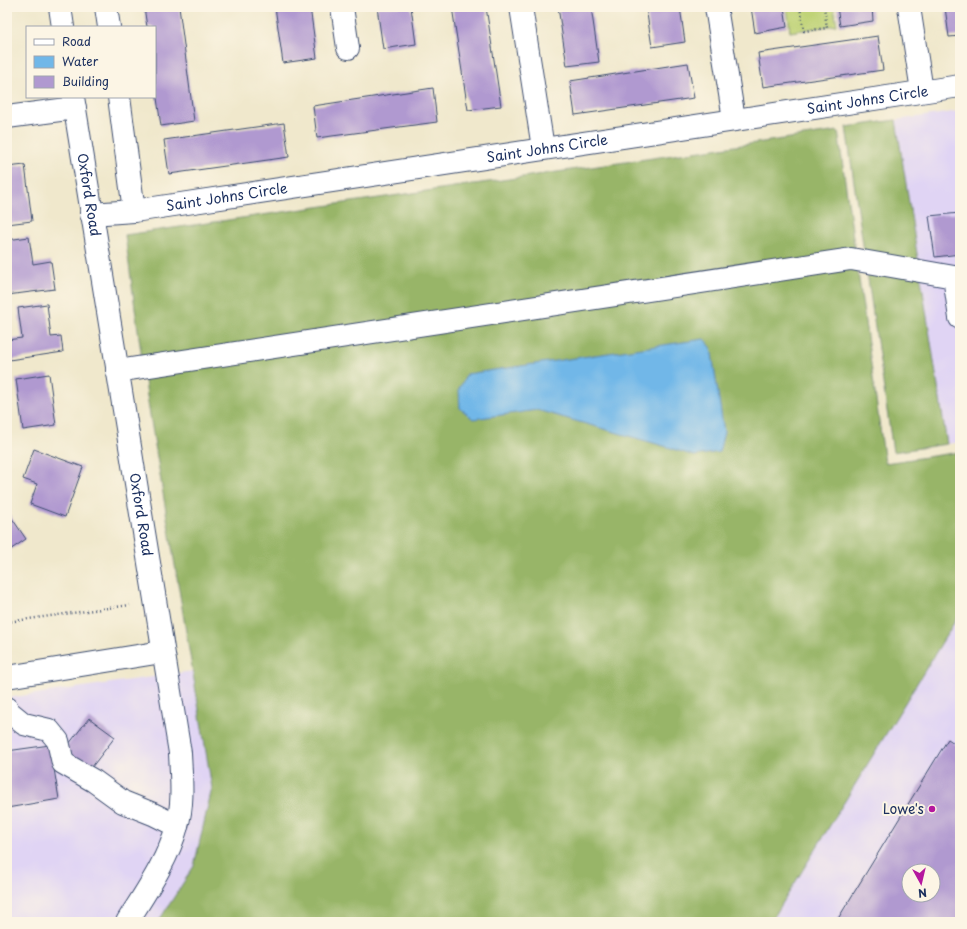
<svg xmlns="http://www.w3.org/2000/svg" width="967" height="929" font-family="'Playpen Sans',sans-serif">
<style>
.built{fill:#e0d4f4;fill-rule:evenodd}
.green{fill:#c0d377;stroke:#6e816a}
.forest{fill:#98b568;stroke:#5a7263}
.water{fill:#71b7e8;stroke:#4673a3}
.building{fill:#b099d0;fill-rule:evenodd}
.lines{fill:none;stroke-linecap:round;stroke-linejoin:round}
.minor-casing{stroke:#3b4b6e;stroke-width:24}
.path{stroke:#3b4b6e;stroke-width:2.5;stroke-dasharray:1 3;stroke-linecap:butt}
.minor{stroke:#fff;stroke-width:22}
.poi-dot{fill:#b5179e;stroke:#fcf5e5;stroke-width:1.5}
.labels{text-anchor:middle;stroke-width:4;stroke-linejoin:round;paint-order:stroke}
.street-label{font-size:14px;fill:#1b2f5e;stroke:#fcf5e5}
.poi-label{font-size:14px;fill:#1b2f5e;stroke:#fcf5e5;text-anchor:end}
</style>
<rect width="100%" height="100%" fill="#fcf5e5"/>
<filter id="ink" filterUnits="userSpaceOnUse"><feTurbulence type="fractalNoise" baseFrequency=".025" numOctaves="2"/><feDisplacementMap in="SourceGraphic" scale="8" xChannelSelector="R" yChannelSelector="G"/><feConvolveMatrix kernelMatrix="1 2 1 2 8 2 1 2 1" color-interpolation-filters="sRGB"/></filter>
<filter id="wash" filterUnits="userSpaceOnUse"><feTurbulence type="fractalNoise" baseFrequency=".012" numOctaves="4" result="noise"/><feDisplacementMap in="SourceGraphic" scale="16" xChannelSelector="R" yChannelSelector="G"/><feGaussianBlur stdDeviation="0.9" result="paint"/><feColorMatrix in="noise" values="0 0 0 0 0 0 0 0 0 0 0 0 0 0 0 0 0 1.4 0 .05"/><feComposite in="paint" operator="in"/></filter>
<g filter="url(#wash)">
<rect width="100%" height="100%" fill="#f0e8cc"/>
<path class="built" d="M960,111V442L947,444L896,120Z
M960,613V922H771ZM909,871H933V895H909Z
M193,671L212,788L194,866L158,922H7V698Z"/>
<path class="green" d="M787,7H834L837,25L790,32Z"/>
<path class="forest" d="M896,120L947,444L893,452L846,127Z
M838,131L885,463L960,452V613L771,922H158L194,866L212,788L148,403L125,235Z"/>
<path class="water" d="M704,339L711,347L724,432L719,452L694,456L671,448L537,410L473,419L460,408L459,389L467,374Z"/>
<g id="blocks">
<path class="building" d="M144,7H179L194,121L161,126L155,84V27H147Z
M275,7H310L317,58L283,63Z
M377,7H411L416,44L383,49Z
M452,7H486L501,106L468,110Z
M558,7H591L599,62L567,66Z
M646,7H680L685,42L652,47Z
M751,7H784L787,27L755,33Z
M837,7H872L873,21L840,26Z
M945,7H960V36L949,37Z
M878,36L883,70L763,87L758,53Z
M688,63L694,98L575,115L570,81Z
M433,88L437,122L317,138L313,106Z
M284,123L289,157L169,174L164,140Z
M25,165L32,221L7,224V167Z
M960,213V254L935,257L929,216Z
M29,237L33,264L51,261L55,289L7,295V240Z
M47,304L51,337L61,336L63,352L9,360L7,340L22,338L18,308Z
M49,374L56,425L23,430L16,379Z
M34,449L83,467L65,517L30,504L37,484L23,479Z
M7,511L26,539L7,552Z
M89,718L115,737L88,772L62,753Z
M948,739L960,747V922H836ZM909,871H933V895H909Z
M50,745L59,799L7,808V751Z"/>
</g>
</g>
<g filter="url(#ink)">
<use href="#blocks" fill-opacity="0" stroke="#3b4b6e" stroke-width="1"/>
<g class="lines">
<g class="minor-casing">
<g id="minor">
<path d="M60,7L63,27"/>
<path d="M106,7L109,27"/>
<path d="M342,7L348,48"/>
<path d="M521,7L543,148"/>
<path d="M716,7L734,119"/>
<path d="M909,7L922,91"/>
<path id="s1" d="M73,97L180,753C181,777 184,803 177,826C168,860 145,893 127,922"/>
<path id="s2" d="M119,97L134,211L960,86"/>
<path d="M7,117L75,108"/>
<path d="M91,214L134,211"/>
<path d="M117,371L851,259L954,277L960,318"/>
<path d="M7,677L162,652"/>
<path d="M7,708L8,711L24,724L49,730L58,741L63,763L94,781L123,802L153,814L177,826"/>
</g>
</g>
<path class="path" d="M800,7L804,31L827,28L824,7
M7,622L130,605"/>
<use href="#minor" class="minor"/>
</g>
</g>
<circle class="poi-dot" cx="932" cy="809" r="4"/>
<g class="labels">
<g class="street-label">
<text dy="5" stroke="none"><textPath href="#s2" startOffset="857">Saint Johns Circle</textPath></text>
<text dy="5" stroke="none"><textPath href="#s2" startOffset="533">Saint Johns Circle</textPath></text>
<text dy="5" stroke="none"><textPath href="#s1" startOffset="99">Oxford Road</textPath></text>
<text dy="5" stroke="none"><textPath href="#s2" startOffset="209">Saint Johns Circle</textPath></text>
<text dy="5" stroke="none"><textPath href="#s1" startOffset="423">Oxford Road</textPath></text>
</g>
<g class="poi-label">
<text x="924" y="814">Lowe's</text>
</g>
</g>
<rect width="967" height="929" fill="none" stroke="#fcf5e5" stroke-width="24"/>
<rect x="26" y="26" width="130" height="72" fill="#fcf5e5" stroke="#a2a6af"/>
<rect x="34" y="39" width="20" height="6" fill="#ffffff" stroke="#a2a6af"/>
<text x="62" y="46" font-size="12" fill="#1b2f5e">Road</text>
<rect x="34" y="56" width="20" height="12" fill="#71b7e8" stroke="#a2a6af"/>
<text x="62" y="66" font-size="12" fill="#1b2f5e">Water</text>
<rect x="34" y="76" width="20" height="12" fill="#b099d0" stroke="#a2a6af"/>
<text x="62" y="86" font-size="12" fill="#1b2f5e">Building</text>
<g transform="translate(921 883) rotate(172)"><circle r="19" fill="#fcf5e5" stroke="#a2a6af"/>
<path d="M0-3L7 15L0 10L-7 15Z" fill="#b5179e"/>
<text y="-6" font-size="11" font-weight="bold" text-anchor="middle" fill="#1b2f5e">N</text>
</g>
</svg>
